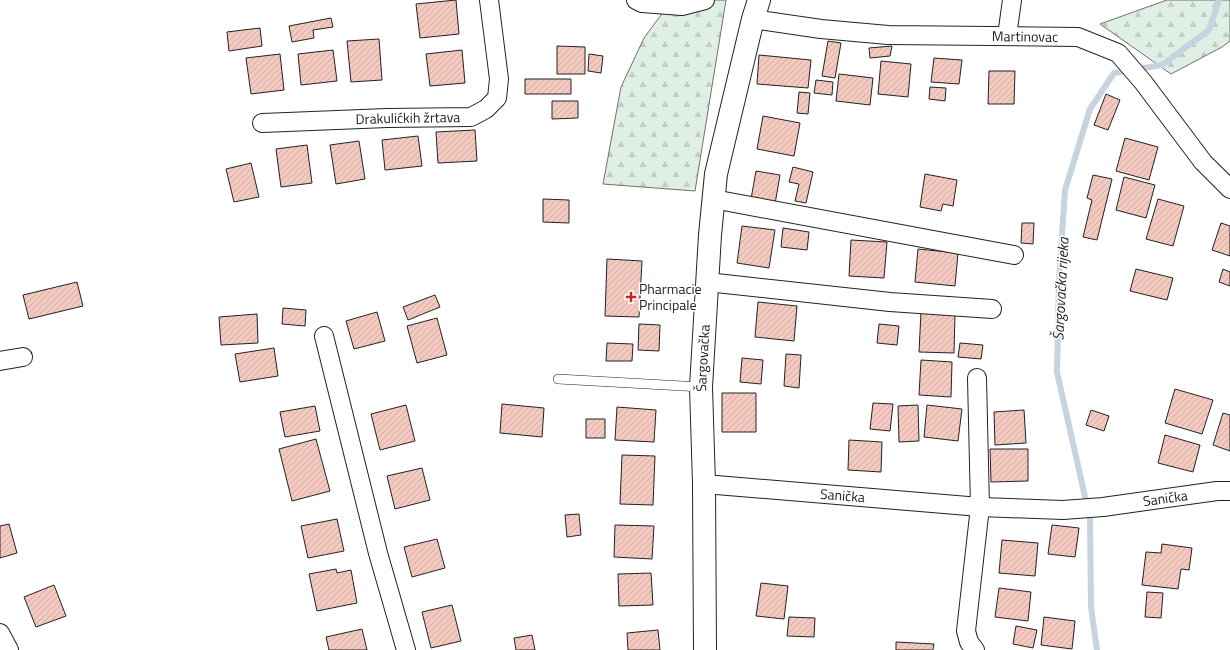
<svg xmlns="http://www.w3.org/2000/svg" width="1230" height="650" font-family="'Titillium Web',sans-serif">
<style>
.forest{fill:url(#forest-firs);stroke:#6f6f6f}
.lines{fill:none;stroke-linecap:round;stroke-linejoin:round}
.stream{stroke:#c7d3dd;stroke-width:6}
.building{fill:url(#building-hatch);stroke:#222}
.service-casing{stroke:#222;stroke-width:10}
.minor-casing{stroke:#222;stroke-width:20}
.tertiary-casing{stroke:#222;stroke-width:24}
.service{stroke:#fff;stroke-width:9}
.minor{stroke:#fff;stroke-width:18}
.tertiary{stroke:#fff;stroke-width:22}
.poi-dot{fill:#c62828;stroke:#fff;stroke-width:1.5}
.labels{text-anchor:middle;stroke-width:3;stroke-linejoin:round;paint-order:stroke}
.street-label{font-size:14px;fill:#222;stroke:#fff}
.poi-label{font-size:14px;fill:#222;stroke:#fff;text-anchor:start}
.water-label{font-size:15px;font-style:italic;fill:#222;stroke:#fff}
</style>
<defs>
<pattern id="forest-firs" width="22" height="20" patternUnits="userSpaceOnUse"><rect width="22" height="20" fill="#e0efe3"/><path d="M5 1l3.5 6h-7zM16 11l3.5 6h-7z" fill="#c0cdc2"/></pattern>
<pattern id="building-hatch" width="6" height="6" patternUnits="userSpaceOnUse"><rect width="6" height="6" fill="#f3c9c0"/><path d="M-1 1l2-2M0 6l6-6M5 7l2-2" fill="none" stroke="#d0aca5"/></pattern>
</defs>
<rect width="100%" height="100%" fill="#fff"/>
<path class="forest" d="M672,0H726L695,191L603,184L621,87L644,38Z
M1167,0H1230V41L1222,47L1171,74L1100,24Z"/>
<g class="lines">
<path class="stream" d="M1097,650L1091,607L1090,519L1057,372L1059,281L1065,190L1090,109L1114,73L1162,65L1209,30L1219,0"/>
</g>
<path class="building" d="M456,0L459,34L420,38L416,4Z
M331,18L333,27L313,30L314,38L292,42L289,26Z
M260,28L262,46L229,51L227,32Z
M379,39L382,80L351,82L347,41Z
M828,41L841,43L835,78L822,76Z
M557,46L585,47V74H557Z
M892,46L890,56L870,58L869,48Z
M333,50L337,81L301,85L298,54Z
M462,50L465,83L430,86L426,54Z
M280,54L284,90L251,94L246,58Z
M589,54L603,56L601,73L588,71Z
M759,55L811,60L808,88L757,84Z
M934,58L962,60L959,84L931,82Z
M881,61L911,64L908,97L878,94Z
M989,71H1015L1014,104H988Z
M839,74L873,78L870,105L836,101Z
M525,79H571V94H525Z
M816,80L833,82L832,95L814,93Z
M930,87L946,88L945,101L929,99Z
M799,92L810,93L808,114L797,113Z
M1106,94L1120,100L1108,130L1094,125Z
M552,101H578V118L552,119Z
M763,116L800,123L794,156L757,149Z
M475,130L477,161L438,163L436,132Z
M418,136L422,166L385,170L382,140Z
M1125,138L1158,147L1149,180L1116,171Z
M359,141L365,179L336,184L330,145Z
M307,145L312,183L281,187L276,149Z
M251,163L259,197L234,202L226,169Z
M793,167L813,172L806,203L795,201L799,184L789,182Z
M756,171L780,175L775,204L751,199Z
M925,174L957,180L953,206L943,204L941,211L920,207Z
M1093,175L1112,179L1097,240L1083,237L1092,200L1087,198Z
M1124,177L1155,185L1146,218L1116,210Z
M543,199L569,200V223L543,222Z
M1158,199L1184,206L1173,246L1146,239Z
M1022,223H1034L1033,244L1021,243Z
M1221,223L1230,226V256L1212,250Z
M742,226L775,230L769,268L737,263Z
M783,228L809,232L807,250L781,247Z
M851,240L887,242L884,278L849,276Z
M918,249L958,253L955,286L915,282Z
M607,259L642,261L639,317L605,316Z
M1136,269L1173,278L1167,300L1130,291Z
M1223,269L1230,272V286L1219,282Z
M77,282L83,306L29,319L23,295Z
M435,295L440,307L408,320L403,307Z
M758,302L797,306L794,341L755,337Z
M283,308L306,310L305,326L282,324Z
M377,312L385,341L354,349L346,321Z
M921,312L955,314L954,353L919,352Z
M257,314L258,343L221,345L219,317Z
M437,318L447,355L417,363L407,326Z
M639,324L660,325L659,351L638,350Z
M879,324L899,326L897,345L877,343Z
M607,343L633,344L632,361H606Z
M960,343L983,345L981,359L958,357Z
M274,348L278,376L240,382L235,354Z
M786,354L801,355L799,388L784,386Z
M742,358L763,360L761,384L740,382Z
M921,360L952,362L951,397L919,395Z
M1175,389L1213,400L1202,434L1165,423Z
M722,393H756V432H722Z
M873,403L893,404L890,431L870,429Z
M502,404L544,408L542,437L500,433Z
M406,405L415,441L380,450L371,414Z
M918,405L919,441L899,442L898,406Z
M927,405L962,409L958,441L924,437Z
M315,406L320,431L285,437L280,412Z
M617,407L656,410L654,442L615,440Z
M1024,410L1026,443L995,445L994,412Z
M1091,410L1109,416L1104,431L1086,425Z
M1223,413L1230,415V451L1213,445Z
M586,419H605V438H586Z
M1165,435L1200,445L1193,472L1158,463Z
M316,439L330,491L292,501L279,449Z
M849,440L882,442L881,472L848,470Z
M990,449H1028V481L991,482Z
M622,455L655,456L653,505L620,504Z
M422,468L430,500L395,509L387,476Z
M579,514L581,535L567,537L565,515Z
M337,519L344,551L308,558L301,526Z
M9,524L17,553L0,558V526Z
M615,525L654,526L652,559L614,557Z
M1052,525L1079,528L1075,557L1048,554Z
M437,539L445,568L412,577L404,547Z
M1002,540L1038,543L1035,576L999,573Z
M1162,544L1192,548L1189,570L1181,569L1178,589L1142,585L1146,552L1161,553Z
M336,569L337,573L351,570L357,603L317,611L309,574Z
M651,573L653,605L619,606L618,574Z
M761,583L788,586L784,619L756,616Z
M54,585L66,616L36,627L24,597Z
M999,588L1031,592L1028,621L995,617Z
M1147,592L1163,593L1161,618L1145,617Z
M452,605L461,641L431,648L422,612Z
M789,617L815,618L814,637L787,636Z
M1044,617L1075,621L1072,649L1041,645Z
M1016,626L1037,630L1033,648L1013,644Z
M362,629L367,650H329L326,637Z
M658,630L660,650H628L627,633Z
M532,635L535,650H516L514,638Z
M896,642L934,644L933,650H896Z"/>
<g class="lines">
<g class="service-casing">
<path id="service" d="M558,379L701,387"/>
</g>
<g class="minor-casing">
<g id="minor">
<path d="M636,0L642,3L682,6L705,0"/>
<path id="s1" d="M753,19L821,29L888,35L1078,37L1118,53L1143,82L1203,162L1230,189"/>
<path d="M1007,36L1012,0"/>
<path id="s2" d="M262,123L387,118L471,117L486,109L497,98L499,79L489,0"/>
<path d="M713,199L1014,255"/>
<path d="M707,282L890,302L992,309"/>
<path d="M324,336L378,553L406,650"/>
<path d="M0,361L23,357"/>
<path id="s3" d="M704,484L980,507L1063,510L1103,507L1217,491H1230"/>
<path d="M0,633L9,650"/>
<path d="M975,650L969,642L966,631L980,507L977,378"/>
</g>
</g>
<g class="tertiary-casing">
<g id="tertiary">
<path id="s4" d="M705,650L704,484L701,387L710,235L716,174L753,19L759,0"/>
</g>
</g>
<use href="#service" class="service"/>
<use href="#minor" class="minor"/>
<use href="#tertiary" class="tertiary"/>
</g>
<path class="poi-dot" d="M629 291h4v4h4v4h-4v4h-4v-4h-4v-4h4z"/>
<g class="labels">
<g class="street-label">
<text dy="5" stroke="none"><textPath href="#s1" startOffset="273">Martinovac</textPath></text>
<text dy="5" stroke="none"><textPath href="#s2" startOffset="146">Drakulićkih žrtava</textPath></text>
<text dy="5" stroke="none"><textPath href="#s4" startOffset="292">Šargovačka</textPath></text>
<text dy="5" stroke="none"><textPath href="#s3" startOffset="139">Sanička</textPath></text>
<text dy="5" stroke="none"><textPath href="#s3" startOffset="463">Sanička</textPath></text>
</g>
<g class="poi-label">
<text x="639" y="294">Pharmacie<tspan x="639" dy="16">Principale</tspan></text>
</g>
<g class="water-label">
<text transform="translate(1061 289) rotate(-87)" y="5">Šargovačka rijeka</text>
</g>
</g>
</svg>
